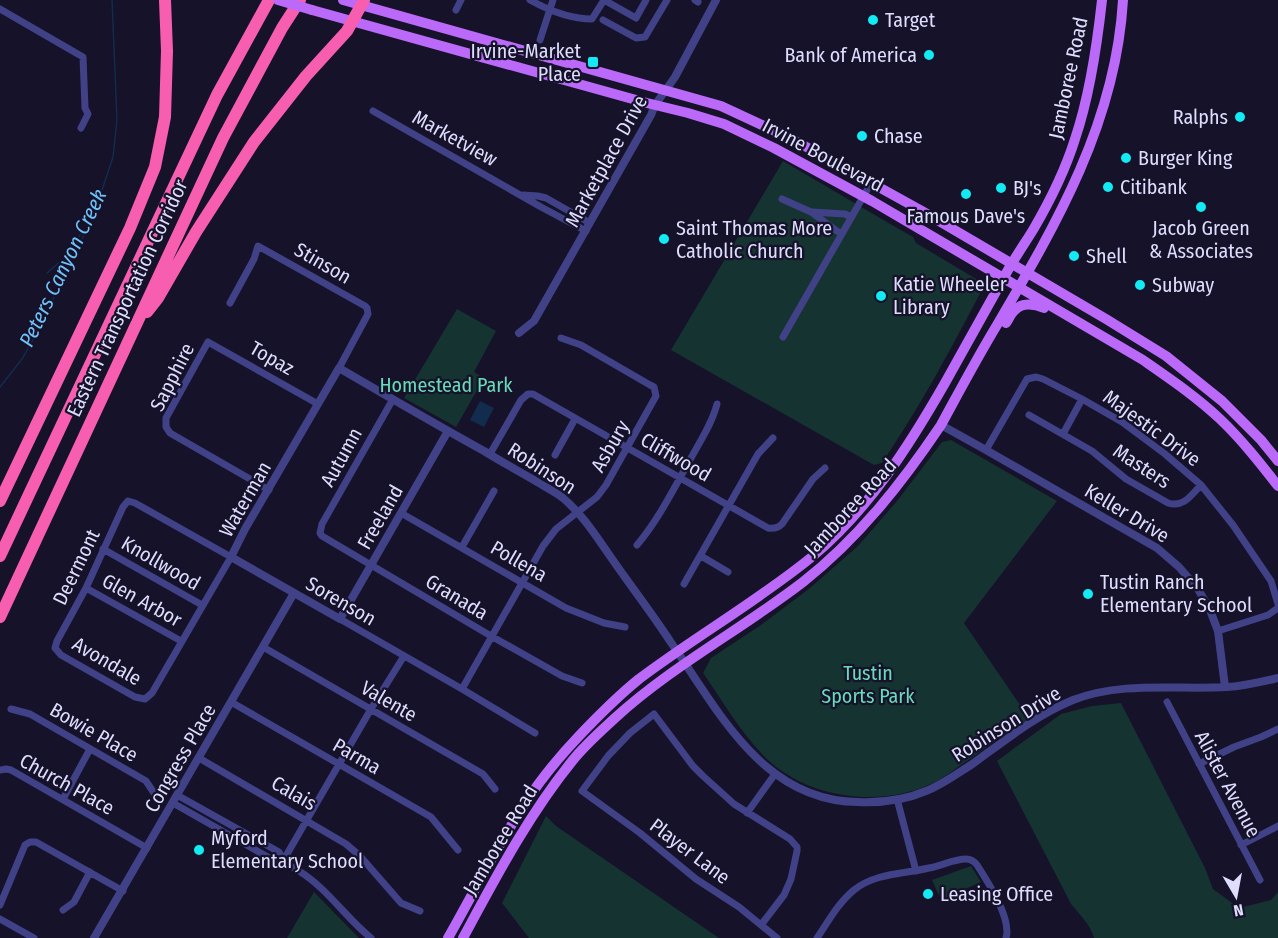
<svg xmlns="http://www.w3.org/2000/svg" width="1278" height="938" font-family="'Fira Sans Condensed',sans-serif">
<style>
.green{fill:#153331}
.water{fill:#122c4e}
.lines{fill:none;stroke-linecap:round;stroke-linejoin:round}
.stream{stroke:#122c4e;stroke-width:1.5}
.minor{stroke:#404186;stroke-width:7}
.tertiary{stroke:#404186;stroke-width:8}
.primary{stroke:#ba69f8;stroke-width:10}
.motorway{stroke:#f75eb0;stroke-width:12}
.primary-bridge{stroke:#ba69f8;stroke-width:10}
.poi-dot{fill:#12eaf4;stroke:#15122a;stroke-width:2}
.labels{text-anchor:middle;stroke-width:4.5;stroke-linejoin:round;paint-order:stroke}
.poi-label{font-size:20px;fill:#deddfd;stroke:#15122a;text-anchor:start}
.street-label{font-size:20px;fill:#deddfd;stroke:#15122a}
.park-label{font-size:20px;fill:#6adbb9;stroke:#15122a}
.water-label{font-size:21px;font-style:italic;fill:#70c1f8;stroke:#15122a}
</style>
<rect width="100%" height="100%" fill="#15122a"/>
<path class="green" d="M783,161L892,225L913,237L916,243L983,283L984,286C952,347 920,407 882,463L874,465L671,350Z
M457,309L496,331L474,372L484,378L456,427L404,398Z
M951,440L1057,501L964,623L1029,718C1010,731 991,744 973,757C961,764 951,773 939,780C884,810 805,800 762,754C739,730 722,700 703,673L711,658L761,625L810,588L858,546L897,501L942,442Z
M1121,703L1205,868L1213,889L1239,908L1271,900L1278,892V938H1094C1090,924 1080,915 1071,904L997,761L1061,714L1092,706Z
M546,816L556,826L719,938H529L502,903Z
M971,866L981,882L941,900L932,880Z
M314,892L359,938H287Z"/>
<path class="water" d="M480,401L494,408L484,427L470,420Z"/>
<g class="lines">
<path class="stream" d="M47,273L63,259L80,235L86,230
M0,387L22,359L39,329L94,214L113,157L117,120L112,0"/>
<path class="minor" d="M530,0C548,10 571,19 592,19L604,0
M604,0L636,18L646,0
M695,0L698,2
M0,9L83,57L85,108L88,114L81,128
M456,10L461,0
M603,20L636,38L645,37L667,0
M540,40L553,0
M373,111L541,207L586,231
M523,195L538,196L546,198L590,223
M782,199L811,212L841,234
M812,212L845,214L851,217
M230,303L254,259L258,246L365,306L367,308L368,314L339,368
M783,337L871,183
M393,399L322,524L320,533L322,536L491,636L562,676L582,683
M1029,415L1092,451L1126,479L1168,503C1184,508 1191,495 1201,485
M1063,434L1082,399
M986,450L1027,379L1036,377L1043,379L1082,399L1122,422L1165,454L1201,485L1233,525L1271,581L1278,604
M490,454L521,400L528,394H533L768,528C774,529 778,528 782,524L813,479L825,468
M555,455L575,419
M269,490L170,433L166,427V418L208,342L318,404
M128,501L135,503L231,557L152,693L145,699L135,697L61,655L55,648L57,641L86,588L123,507Z
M401,513L566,608L604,623L625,627
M637,545C659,519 674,488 691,458C700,441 712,424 717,404
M462,547L494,491
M103,549L202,605
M701,556L728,572
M684,584L758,454L773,438
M86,588L181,641
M340,619L462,689L535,733
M1218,631L1268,615L1278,608
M263,647L483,774L495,789
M462,689L543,546L556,529L597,497L606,485L656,396L654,387L650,385L581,345L561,338
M231,702L431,817L458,850
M1167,702L1260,880
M11,709L30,714L146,781L154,793
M199,758L346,844L360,856L401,903L420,911
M1199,764L1234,747L1261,737L1278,729
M0,770L6,769L11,770L147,848
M177,795L279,852L283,861
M63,799L90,749
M897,799L916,871
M173,803L273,860C284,861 289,865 299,871C328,889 345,917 371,938
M747,813L775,774
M1241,845L1278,826
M283,861L371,709L404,656
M0,905L25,845L30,842H36L123,891
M63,910L74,902L90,872
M0,919L34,938
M761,925L784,895L791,879L797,851V847L790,839L734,804L703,776L693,766L654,714L630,733L608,756L582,791L640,833L696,879L739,907L777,938
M817,938C828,922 838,903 854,890C875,873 904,874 929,868C941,866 954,859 966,859C971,859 974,861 977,865C988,882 1012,919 1006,938"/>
<path class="tertiary" d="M519,333L534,321L651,115L655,105L675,77L716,0
M941,425L986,450L1157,548L1179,567L1198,589L1210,610L1218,631L1225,687
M448,431L340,619L231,557L245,529L339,368C387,396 435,424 484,451C500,461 517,470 534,480C543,486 554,491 563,498C582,514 596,536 610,556C630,585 651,612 670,641C718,710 762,801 858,802C881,803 905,800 926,791C942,785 956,774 971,765C1003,742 1036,715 1073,700C1122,681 1176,690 1227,687C1245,686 1261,682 1278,678
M94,938L294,593"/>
<path class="primary" d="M343,0L721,106L792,139L922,211L1106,319L1166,356L1222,401L1261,440L1278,461
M312,10L647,103L688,113L724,124L774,148L872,201L1143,360C1169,378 1197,397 1220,419C1242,440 1260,463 1278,486
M1006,323C1009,319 1011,313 1015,310C1022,302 1035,304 1044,308
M448,938C473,894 496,848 524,805C540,780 559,757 579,736C598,716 618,696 639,679C696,636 758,601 813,556C869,509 909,446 945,383C966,346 987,308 1008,270C1016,256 1025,243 1033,230C1050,201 1065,171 1075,139C1090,95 1097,46 1102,0
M463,938C496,877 529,814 573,760C585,745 601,731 615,718C672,666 742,629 803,582C858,539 902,483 941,425C959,392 977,358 997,325C1057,223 1116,122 1123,0"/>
<path class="motorway" d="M147,312L158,298L196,232L254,142L306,76L347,31L364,0
M0,501L130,228L155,167L165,117L167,51L165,0
M0,556L217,95L269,0
M0,617L223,138L282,28L300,0"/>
<path class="primary-bridge" d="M278,0L312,10"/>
</g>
<g class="poi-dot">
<circle cx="873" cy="20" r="6"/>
<circle cx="929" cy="55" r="6"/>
<rect x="587" y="56" width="12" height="12" rx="3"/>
<circle cx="1240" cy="117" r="6"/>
<circle cx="862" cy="136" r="6"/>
<circle cx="1126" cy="158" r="6"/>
<circle cx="1108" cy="187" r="6"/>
<circle cx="1001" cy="188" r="6"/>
<circle cx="966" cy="194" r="6"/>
<circle cx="1201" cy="207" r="6"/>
<circle cx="664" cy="239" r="6"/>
<circle cx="1074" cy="256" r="6"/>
<circle cx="1140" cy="285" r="6"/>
<circle cx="881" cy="296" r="6"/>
<circle cx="1088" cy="594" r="6"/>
<circle cx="199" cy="850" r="6"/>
<circle cx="928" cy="894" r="6"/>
</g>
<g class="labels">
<g class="poi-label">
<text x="885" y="27">Target</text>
<text x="581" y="58" text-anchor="end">Irvine-Market<tspan x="581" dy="23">Place</tspan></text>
<text x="917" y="62" text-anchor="end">Bank of America</text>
<text x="1228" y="124" text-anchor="end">Ralphs</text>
<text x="874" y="143">Chase</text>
<text x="1138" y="165">Burger King</text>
<text x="1120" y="194">Citibank</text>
<text x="1013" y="195">BJ's</text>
<text x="966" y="223" text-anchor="middle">Famous Dave's</text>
<text x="676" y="235">Saint Thomas More<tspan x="676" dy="23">Catholic Church</tspan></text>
<text x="1201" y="235" text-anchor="middle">Jacob Green<tspan x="1201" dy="23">&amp; Associates</tspan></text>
<text x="1086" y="263">Shell</text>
<text x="893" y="291">Katie Wheeler<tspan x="893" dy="23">Library</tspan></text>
<text x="1152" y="292">Subway</text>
<text x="1100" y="589">Tustin Ranch<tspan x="1100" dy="23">Elementary School</tspan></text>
<text x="211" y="845">Myford<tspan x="211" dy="23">Elementary School</tspan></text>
<text x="940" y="901">Leasing Office</text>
</g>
<g class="street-label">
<text transform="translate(1068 78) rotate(-78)" y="7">Jamboree Road</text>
<text transform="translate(455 138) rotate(29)" y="7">Marketview</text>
<text transform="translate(823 155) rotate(28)" y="7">Irvine Boulevard</text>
<text transform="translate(606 161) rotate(-61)" y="7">Marketplace Drive</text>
<text transform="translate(323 263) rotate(30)" y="7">Stinson</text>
<text transform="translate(127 298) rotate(-65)" y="7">Eastern Transportation Corridor</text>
<text transform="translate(272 358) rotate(30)" y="7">Topaz</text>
<text transform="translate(172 377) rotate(-63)" y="7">Sapphire</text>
<text transform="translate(1152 428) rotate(36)" y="7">Majestic Drive</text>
<text transform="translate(610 446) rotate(-60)" y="7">Asbury</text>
<text transform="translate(341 457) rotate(-61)" y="7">Autumn</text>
<text transform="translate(676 457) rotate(30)" y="7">Cliffwood</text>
<text transform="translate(1142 466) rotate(33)" y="7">Masters</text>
<text transform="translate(542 468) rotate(33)" y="7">Robinson</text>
<text transform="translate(245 499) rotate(-60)" y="7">Waterman</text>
<text transform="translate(850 507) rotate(-47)" y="7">Jamboree Road</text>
<text transform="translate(1127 513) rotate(31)" y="7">Keller Drive</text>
<text transform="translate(380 517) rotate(-60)" y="7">Freeland</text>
<text transform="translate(519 561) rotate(30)" y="7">Pollena</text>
<text transform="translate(161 563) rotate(30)" y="7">Knollwood</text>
<text transform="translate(76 567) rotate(-64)" y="7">Deermont</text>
<text transform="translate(457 597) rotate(31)" y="7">Granada</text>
<text transform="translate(142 600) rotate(29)" y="7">Glen Arbor</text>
<text transform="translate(341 601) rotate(30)" y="7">Sorenson</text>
<text transform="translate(107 661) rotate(30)" y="7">Avondale</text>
<text transform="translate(389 701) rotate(30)" y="7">Valente</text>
<text transform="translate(1006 724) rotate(-32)" y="7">Robinson Drive</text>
<text transform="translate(94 732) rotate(30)" y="7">Bowie Place</text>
<text transform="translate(357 756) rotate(30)" y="7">Parma</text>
<text transform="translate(180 758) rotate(-60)" y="7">Congress Place</text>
<text transform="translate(67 784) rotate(29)" y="7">Church Place</text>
<text transform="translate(1228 784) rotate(62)" y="7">Alister Avenue</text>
<text transform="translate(294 793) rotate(30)" y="7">Calais</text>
<text transform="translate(500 840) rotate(-59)" y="7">Jamboree Road</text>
<text transform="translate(690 851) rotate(37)" y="7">Player Lane</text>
</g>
<g class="park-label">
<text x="446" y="392">Homestead Park</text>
<text x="868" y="680">Tustin<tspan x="868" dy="23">Sports Park</tspan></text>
</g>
<g class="water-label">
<text transform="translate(63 268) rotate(-64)" y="7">Peters Canyon Creek</text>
</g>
</g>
<g transform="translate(1236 896) rotate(170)" stroke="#15122a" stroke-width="4.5" paint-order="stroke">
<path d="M0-4.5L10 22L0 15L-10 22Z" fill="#deddfd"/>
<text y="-9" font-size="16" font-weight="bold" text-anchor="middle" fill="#deddfd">N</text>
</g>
</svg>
